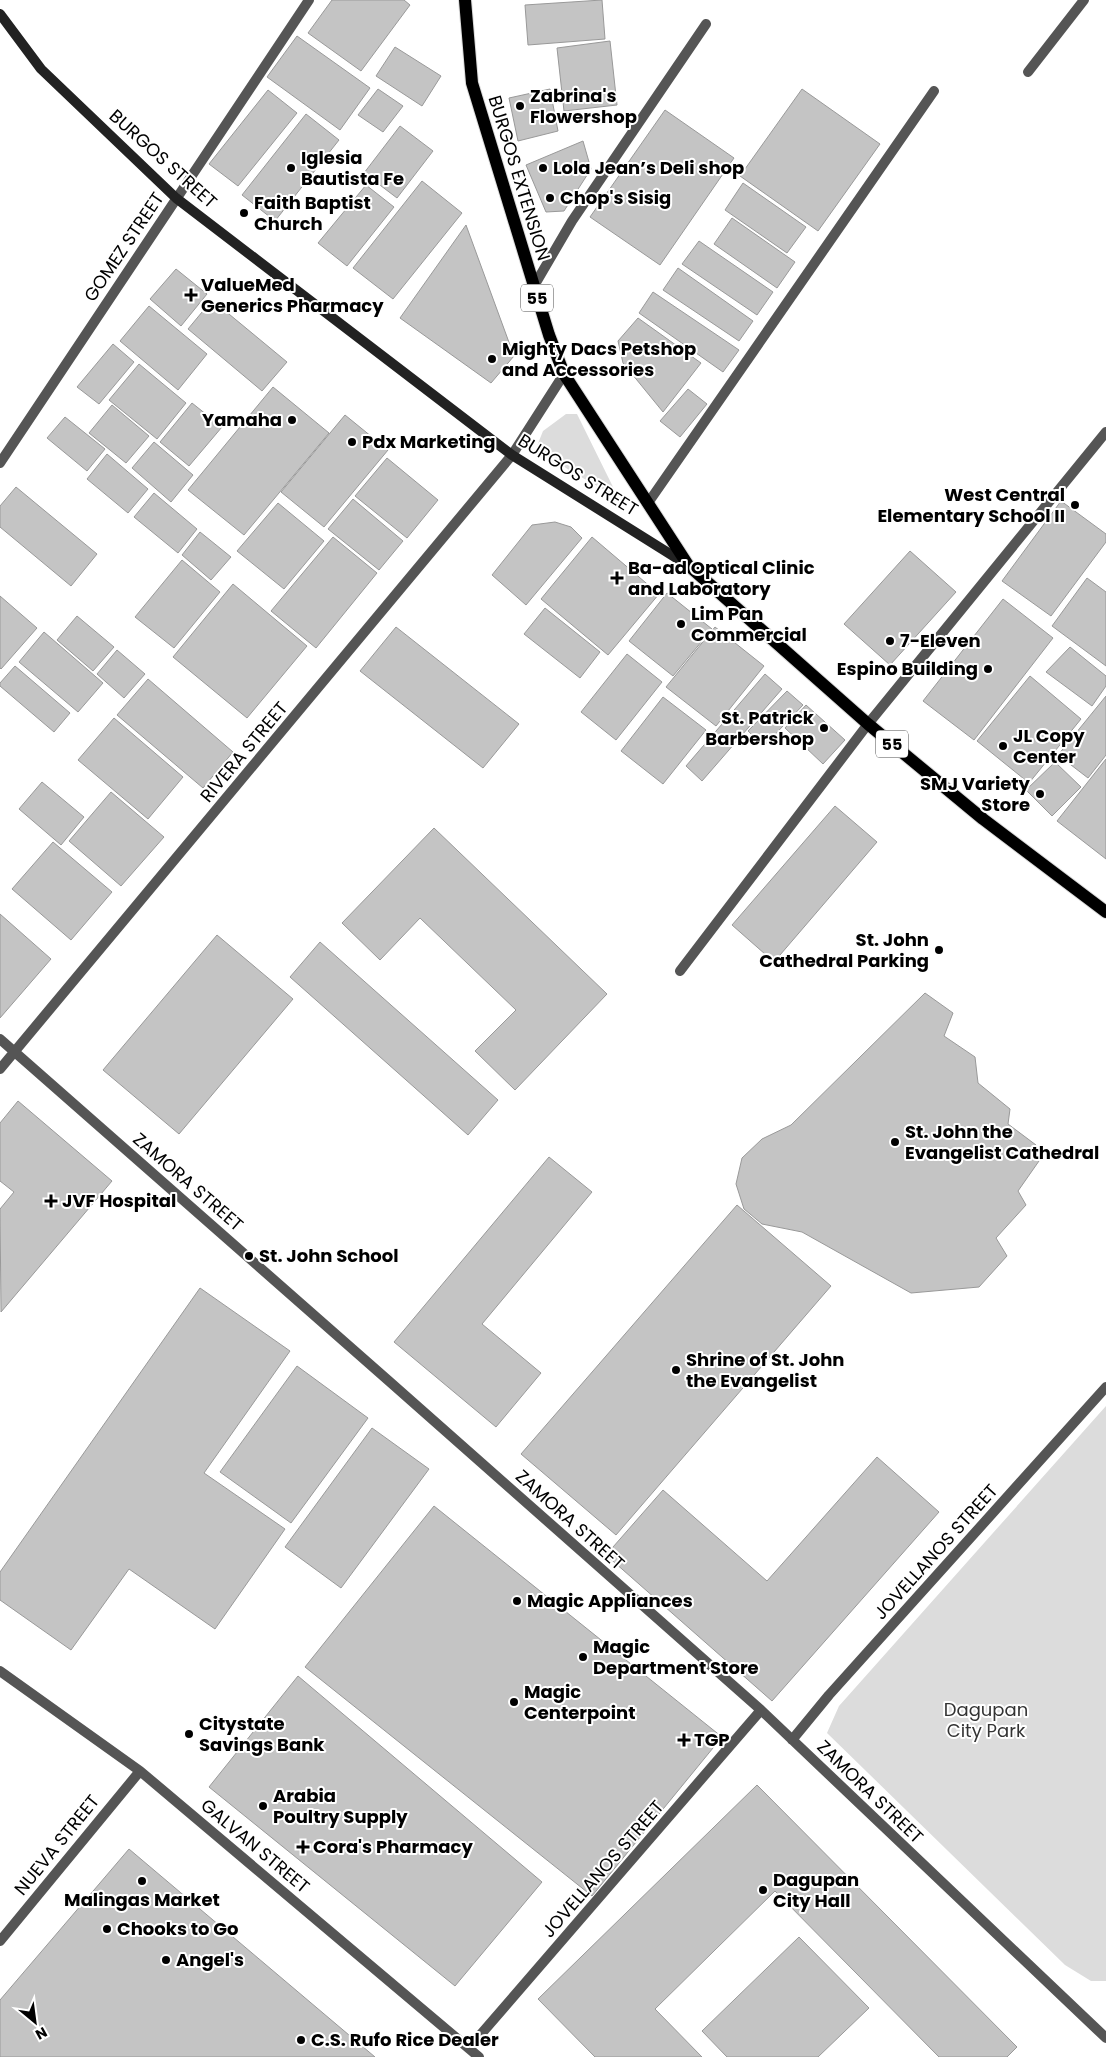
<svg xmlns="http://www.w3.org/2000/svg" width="1106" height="2057" font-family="Poppins,sans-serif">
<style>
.green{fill:#dcdcdc}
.building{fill:#c4c4c4;stroke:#999}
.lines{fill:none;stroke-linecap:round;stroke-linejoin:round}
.primary-casing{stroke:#dbdbdb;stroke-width:14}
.lane{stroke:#555;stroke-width:10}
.street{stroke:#555;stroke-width:10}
.secondary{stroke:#222;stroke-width:10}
.primary{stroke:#000;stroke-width:12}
.poi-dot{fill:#000;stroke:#fff;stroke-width:2}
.labels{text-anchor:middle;stroke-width:4;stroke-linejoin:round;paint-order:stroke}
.shield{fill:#fff;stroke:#4c4c4c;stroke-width:1}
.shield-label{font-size:16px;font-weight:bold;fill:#000}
.poi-label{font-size:18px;font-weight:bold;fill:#000;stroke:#fff;text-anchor:start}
.street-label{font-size:18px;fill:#000;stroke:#fff}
.park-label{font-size:18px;fill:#333;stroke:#fff}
</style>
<rect width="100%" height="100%" fill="#fff"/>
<path class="green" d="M566,414H577L615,491L610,493L570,471L537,446L543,431Z
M1106,1406V1981H1091L1065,1965L827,1733L839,1706Z"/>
<path class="building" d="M332,0H404L410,5L361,71L308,33Z
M602,0L605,39L528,45L525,5Z
M297,36L370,88L340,130L267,77Z
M610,41L617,105L564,111L557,48Z
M395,47L441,76L422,106L376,76Z
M378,89L403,106L383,132L358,115Z
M550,89L558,131L518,141L509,98Z
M802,89L880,144L818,231L740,176Z
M268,90L297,113L238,186L209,164Z
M665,110L734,158L660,265L590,217Z
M306,114L339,140L275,221L242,195Z
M400,126L433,151L397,198L364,173Z
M583,141L591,169L564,211L546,212L526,165Z
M422,181L462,213L393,299L353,268Z
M743,183L806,227L787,253L725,210Z
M366,185L394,207L347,266L318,243Z
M732,218L795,262L777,288L714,244Z
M466,225L514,356L491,383L400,318Z
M699,241L773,292L757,315L682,264Z
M678,268L753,321L739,341L663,290Z
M176,269L207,294L181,326L150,299Z
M653,292L739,350L723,372L639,313Z
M212,300L287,362L262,391L188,329Z
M149,306L207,354L178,390L120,341Z
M638,318L701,363L663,412L623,363L618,341Z
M113,344L134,362L99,404L77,387Z
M139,364L186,403L157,439L109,400Z
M273,387L329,433L244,535L188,490Z
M688,389L707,404L680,437L660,421Z
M192,403L222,427L189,466L160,442Z
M112,405L149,436L126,463L89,433Z
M345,415L388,450L324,527L281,492Z
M65,417L105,449L87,471L47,438Z
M154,442L193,475L171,502L132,468Z
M107,454L148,489L128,513L87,479Z
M387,458L438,500L407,538L355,496Z
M16,487L97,554L71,586L0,527V506Z
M154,493L197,529L178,553L134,517Z
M353,499L403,541L379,570L328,529Z
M1061,501L1106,534V542L1051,616L1002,581Z
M278,503L324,541L284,589L237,551Z
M555,522L571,527L582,538L526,605L492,575L532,525Z
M200,532L231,557L211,580L182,555Z
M333,537L377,573L316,648L271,611Z
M592,537L659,594L608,655L541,599Z
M910,551L956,592L890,665L844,624Z
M182,560L220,592L174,648L135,617Z
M1087,578L1106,592V666L1052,626Z
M233,584L307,646L247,718L173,657Z
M667,593L712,629L673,676L629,641Z
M0,596L37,628L1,669L0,668Z
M1003,599L1053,638L974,740L923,701Z
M545,608L600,652L580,678L524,634Z
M77,616L114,647L93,671L57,640Z
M396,627L519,724L483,768L360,671Z
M715,627L764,666L716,726L666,687Z
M44,632L103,683L78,712L19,662Z
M1070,647L1106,676V686L1092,706L1046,672Z
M117,650L145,674L124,698L97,674Z
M627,654L662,682L616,740L581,712Z
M15,666L70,713L54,732L0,686V683Z
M765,674L782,689L702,781L686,766Z
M1030,676L1081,719L1029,783L977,741Z
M148,679L233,752L203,788L117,715Z
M787,691L803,705L764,746L748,731Z
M1106,696V755L1088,778L1058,755Z
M663,697L706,730L663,784L621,751Z
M806,705L845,740L823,764L785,728Z
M114,718L183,777L148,819L78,760Z
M1106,759V859L1057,821Z
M1055,762L1081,787L1052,816L1026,790Z
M42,782L84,817L61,845L19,809Z
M111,792L164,837L121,886L69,841Z
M835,806L877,842L774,962L732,925Z
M434,828L607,994L515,1090L475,1051L516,1010L420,918L380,960L342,923Z
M53,842L112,892L71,940L12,889Z
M0,914L51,959L0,1018Z
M217,935L293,999L179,1134L103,1070Z
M320,942L498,1100L468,1135L290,977Z
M925,993L953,1013L944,1036L975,1057L978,1083L1010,1109L1008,1124L1036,1145L1039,1161L1018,1191L1026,1205L996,1238L1007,1256L979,1287L911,1293L802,1232L762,1224L744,1209L736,1184L742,1158L762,1139L791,1125Z
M18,1101L112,1181L1,1312L0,1209L14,1192L0,1181V1123Z
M549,1157L592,1192L482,1324L541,1373L496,1427L394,1342Z
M737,1205L831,1286L616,1535L521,1454Z
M200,1288L290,1351L204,1473L285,1529L215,1629L129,1569L71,1650L0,1600V1572Z
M297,1366L368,1418L291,1523L220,1472Z
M372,1428L429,1469L341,1588L285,1547Z
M877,1457L939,1512L772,1701L606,1555L663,1490L767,1581Z
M434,1506L722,1737L592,1896L305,1667Z
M298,1676L542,1882L455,1986L209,1787Z
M757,1785L1017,2047L1007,2057H939L775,1891L655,2009L702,2057H595L538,1999Z
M129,1849L375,2057H0V2000Z
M799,1937L869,2008L818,2057H727L702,2031Z"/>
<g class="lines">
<g class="primary-casing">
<path id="primary" d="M465,0L472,83L549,335L564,374L688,565L868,724L983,819L1106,912"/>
</g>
<path class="lane" d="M1028,72L1084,0
M534,286L572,221L706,24
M680,971L868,724"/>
<path class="street" d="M0,463L309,0
M648,503L934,91
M868,724L1106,432
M0,1039L390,1382L761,1710L1106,2038
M0,1069L512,455L564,374
M0,1671L140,1771L479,2057
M792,1740L829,1695L1106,1387
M0,1941L140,1771
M469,2048L761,1710"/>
<path class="secondary" d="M0,14L41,69L176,198L512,455L686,564"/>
<use href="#primary" class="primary"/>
</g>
<g class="poi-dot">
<circle cx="520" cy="106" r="5"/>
<circle cx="291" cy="168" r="5"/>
<circle cx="543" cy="168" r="5"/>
<circle cx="550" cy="198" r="5"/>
<circle cx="244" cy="213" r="5"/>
<path d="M188.5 287.5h5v5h5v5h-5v5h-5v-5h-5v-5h5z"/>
<circle cx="492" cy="359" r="5"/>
<circle cx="292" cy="420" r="5"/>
<circle cx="352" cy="442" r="5"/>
<circle cx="1075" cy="505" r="5"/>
<path d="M614.5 570.5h5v5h5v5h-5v5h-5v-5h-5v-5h5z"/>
<circle cx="681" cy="624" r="5"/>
<circle cx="890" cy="641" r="5"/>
<circle cx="988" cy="669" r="5"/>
<circle cx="824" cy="728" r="5"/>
<circle cx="1003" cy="746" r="5"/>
<circle cx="1040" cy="794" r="5"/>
<circle cx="939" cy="950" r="5"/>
<circle cx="895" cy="1142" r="5"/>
<path d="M48.5 1193.5h5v5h5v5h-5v5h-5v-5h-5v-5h5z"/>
<circle cx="249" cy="1256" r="5"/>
<circle cx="676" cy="1370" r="5"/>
<circle cx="517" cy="1601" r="5"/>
<circle cx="583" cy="1657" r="5"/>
<circle cx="514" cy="1702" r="5"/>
<circle cx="189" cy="1734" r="5"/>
<path d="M681.5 1732.5h5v5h5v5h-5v5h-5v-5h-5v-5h5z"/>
<circle cx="263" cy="1806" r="5"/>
<path d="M300.5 1839.5h5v5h5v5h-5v5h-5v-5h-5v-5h5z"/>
<circle cx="142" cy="1881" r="5"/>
<circle cx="763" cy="1890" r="5"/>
<circle cx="107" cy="1929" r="5"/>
<circle cx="166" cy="1960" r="5"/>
<circle cx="301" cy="2040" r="5"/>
</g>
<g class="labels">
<g class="shield">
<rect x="521" y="284.5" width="32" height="27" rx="4"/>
<rect x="876" y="730.5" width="32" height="27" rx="4"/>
</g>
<g class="shield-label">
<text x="537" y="304">55</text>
<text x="892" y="750">55</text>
</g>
<g class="poi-label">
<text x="530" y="102">Zabrina's<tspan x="530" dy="21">Flowershop</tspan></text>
<text x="301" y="164">Iglesia<tspan x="301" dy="21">Bautista Fe</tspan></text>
<text x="553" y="174">Lola Jean’s Deli shop</text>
<text x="560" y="204">Chop's Sisig</text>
<text x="254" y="209">Faith Baptist<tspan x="254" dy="21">Church</tspan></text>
<text x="201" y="291">ValueMed<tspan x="201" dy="21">Generics Pharmacy</tspan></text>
<text x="502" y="355">Mighty Dacs Petshop<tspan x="502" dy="21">and Accessories</tspan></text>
<text x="282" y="426" text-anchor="end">Yamaha</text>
<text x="362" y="448">Pdx Marketing</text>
<text x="1065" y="501" text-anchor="end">West Central<tspan x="1065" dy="21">Elementary School II</tspan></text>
<text x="628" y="574">Ba-ad Optical Clinic<tspan x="628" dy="21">and Laboratory</tspan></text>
<text x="691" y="620">Lim Pan<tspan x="691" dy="21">Commercial</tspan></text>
<text x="900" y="647">7-Eleven</text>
<text x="978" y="675" text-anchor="end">Espino Building</text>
<text x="814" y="724" text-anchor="end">St. Patrick<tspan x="814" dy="21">Barbershop</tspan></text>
<text x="1013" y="742">JL Copy<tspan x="1013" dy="21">Center</tspan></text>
<text x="1030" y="790" text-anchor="end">SMJ Variety<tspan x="1030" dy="21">Store</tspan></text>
<text x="929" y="946" text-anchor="end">St. John<tspan x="929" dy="21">Cathedral Parking</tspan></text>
<text x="905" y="1138">St. John the<tspan x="905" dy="21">Evangelist Cathedral</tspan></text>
<text x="62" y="1207">JVF Hospital</text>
<text x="259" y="1262">St. John School</text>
<text x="686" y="1366">Shrine of St. John<tspan x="686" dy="21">the Evangelist</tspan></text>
<text x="527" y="1607">Magic Appliances</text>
<text x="593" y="1653">Magic<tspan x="593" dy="21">Department Store</tspan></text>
<text x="524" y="1698">Magic<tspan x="524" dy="21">Centerpoint</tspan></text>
<text x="199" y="1730">Citystate<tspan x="199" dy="21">Savings Bank</tspan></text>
<text x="694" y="1746">TGP</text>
<text x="273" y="1802">Arabia<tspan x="273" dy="21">Poultry Supply</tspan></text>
<text x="313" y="1853">Cora's Pharmacy</text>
<text x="773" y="1886">Dagupan<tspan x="773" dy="21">City Hall</tspan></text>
<text x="142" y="1906" text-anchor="middle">Malingas Market</text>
<text x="117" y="1935">Chooks to Go</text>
<text x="176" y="1966">Angel's</text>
<text x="311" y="2046">C.S. Rufo Rice Dealer</text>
</g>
<g class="street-label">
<text transform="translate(163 159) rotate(42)" y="6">BURGOS STREET</text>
<text transform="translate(519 178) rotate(73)" y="6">BURGOS EXTENSION</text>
<text transform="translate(124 247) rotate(-56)" y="6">GOMEZ STREET</text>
<text transform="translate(578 475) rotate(32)" y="6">BURGOS STREET</text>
<text transform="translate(244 752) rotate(-50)" y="6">RIVERA STREET</text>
<text transform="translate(188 1182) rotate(41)" y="6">ZAMORA STREET</text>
<text transform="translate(570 1520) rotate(42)" y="6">ZAMORA STREET</text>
<text transform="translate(936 1552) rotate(-48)" y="6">JOVELLANOS STREET</text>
<text transform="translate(870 1792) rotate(44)" y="6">ZAMORA STREET</text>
<text transform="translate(57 1845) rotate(-51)" y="6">NUEVA STREET</text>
<text transform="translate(255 1846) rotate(40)" y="6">GALVAN STREET</text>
<text transform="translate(603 1869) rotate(-49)" y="6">JOVELLANOS STREET</text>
</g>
<g class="park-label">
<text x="986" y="1716">Dagupan<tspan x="986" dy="21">City Park</tspan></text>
</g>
</g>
<g transform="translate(35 2022) rotate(151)" stroke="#ffffff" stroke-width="4" paint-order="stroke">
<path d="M0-4L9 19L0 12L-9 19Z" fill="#000000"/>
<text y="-8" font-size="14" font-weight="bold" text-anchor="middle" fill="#000000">N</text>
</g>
</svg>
